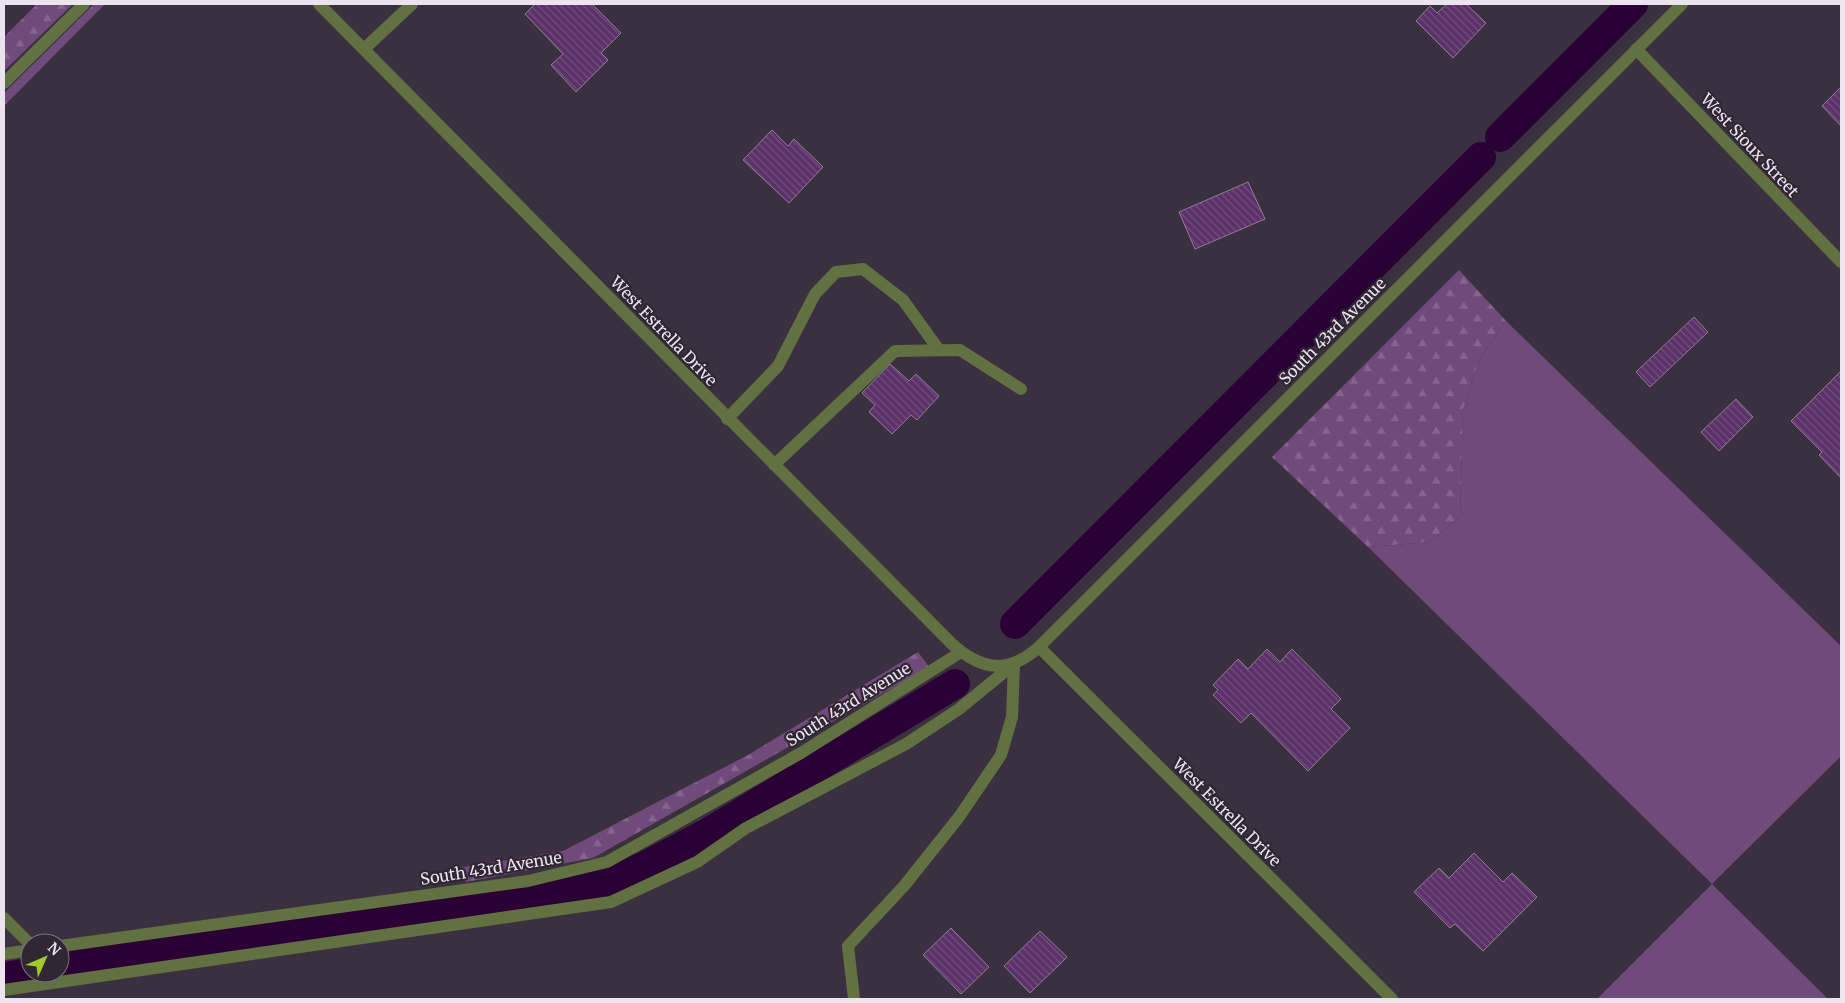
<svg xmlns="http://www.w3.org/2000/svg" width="1845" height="1003" font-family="Merriweather,serif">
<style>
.grass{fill:#704a7b}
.forest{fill:url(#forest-firs)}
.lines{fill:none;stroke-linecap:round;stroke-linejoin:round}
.canal{stroke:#2a0035;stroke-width:30}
.building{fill:url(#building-back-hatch);stroke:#8c7f90}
.minor{stroke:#617141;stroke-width:12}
.labels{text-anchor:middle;stroke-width:4.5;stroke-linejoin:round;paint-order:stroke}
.street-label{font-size:16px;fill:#ebe3ed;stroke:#312634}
</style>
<defs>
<pattern id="forest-firs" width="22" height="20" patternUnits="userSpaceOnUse" patternTransform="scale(1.25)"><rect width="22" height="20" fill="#704a7b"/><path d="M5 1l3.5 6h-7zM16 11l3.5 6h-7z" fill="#85648e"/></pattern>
<pattern id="building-back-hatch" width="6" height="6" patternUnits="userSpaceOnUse" patternTransform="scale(1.25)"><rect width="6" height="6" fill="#5c3169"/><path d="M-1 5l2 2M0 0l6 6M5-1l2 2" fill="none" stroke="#744f7f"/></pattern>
</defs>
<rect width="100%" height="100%" fill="#3b303f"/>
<path class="grass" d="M1506,321L1841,646V756L1712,884L1828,999H1597L1712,884L1368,547L1429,542L1460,517L1463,410L1478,362Z"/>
<path class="forest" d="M37,4H73L4,71V37Z
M94,4H105L4,106V93Z
M1459,270L1506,321L1478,362L1463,410L1460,517L1429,542L1368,547L1272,457Z
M918,652L929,667L593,858L466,882L458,868L563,851L748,755Z"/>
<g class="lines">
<path class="canal" d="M1500,137L1633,4
M1015,624L1481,157
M60,968L549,895L606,882L647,865L706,834L955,684
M4,977L30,973"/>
</g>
<path class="building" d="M535,4H592L621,33L601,53L608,60L576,92L551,65L563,54L525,14Z
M1447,4H1466L1486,23L1453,58L1416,21L1430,6L1437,13Z
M1841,87V126L1822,106Z
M772,130L788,146L794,139L823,167L789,203L743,160Z
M1248,182L1265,219L1195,249L1179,212Z
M1694,317L1708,332L1650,387L1636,372Z
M890,364L909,381L916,374L939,396L917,420L911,415L892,434L869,412L875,405L862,393Z
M1841,371V478L1819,455L1822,452L1791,421Z
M1736,399L1753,417L1719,451L1701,432Z
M1267,649L1280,662L1292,649L1341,699L1331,709L1350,728L1308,771L1251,713L1241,723L1213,695L1218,690L1213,685L1238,659L1248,669Z
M1474,853L1503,882L1512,873L1537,897L1483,951L1455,924L1450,928L1414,892L1439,868L1449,878Z
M951,928L989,967L961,994L923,955Z
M1040,931L1067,957L1030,993L1004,966Z"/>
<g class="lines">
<path class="minor" d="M319,4L952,644C982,671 1009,674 1039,647L1682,4
M364,49L412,4
M1636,49L1841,262
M4,83L84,4
M727,419L778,366L815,294L836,272L863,269L903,300L939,350
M774,465L895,351L960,350L1021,389
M1039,647L1392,999
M4,918L30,944
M60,946L528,881L607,862L801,753L961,652
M4,954L30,950
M4,990L611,902L697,862L746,828L906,744L959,709L1014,664
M854,999L848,946L904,886L959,817L1001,755L1012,717L1014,664"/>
</g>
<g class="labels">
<g class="street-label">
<text transform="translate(1750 145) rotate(47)" y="6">West Sioux Street</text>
<text transform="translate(664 331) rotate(46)" y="6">West Estrella Drive</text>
<text transform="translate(1332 331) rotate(-45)" y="6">South 43rd Avenue</text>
<text transform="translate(848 704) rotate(-32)" y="6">South 43rd Avenue</text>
<text transform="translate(1227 812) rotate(45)" y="6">West Estrella Drive</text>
<text transform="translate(491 868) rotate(-9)" y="6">South 43rd Avenue</text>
</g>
</g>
<rect width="1845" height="1003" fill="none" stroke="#ebe3ed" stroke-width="10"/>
<g transform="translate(45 958) rotate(45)"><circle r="24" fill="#312634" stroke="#7b727e"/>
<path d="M0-4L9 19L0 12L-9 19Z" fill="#a0c92b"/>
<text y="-8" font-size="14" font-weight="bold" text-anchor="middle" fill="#ebe3ed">N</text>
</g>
</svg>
